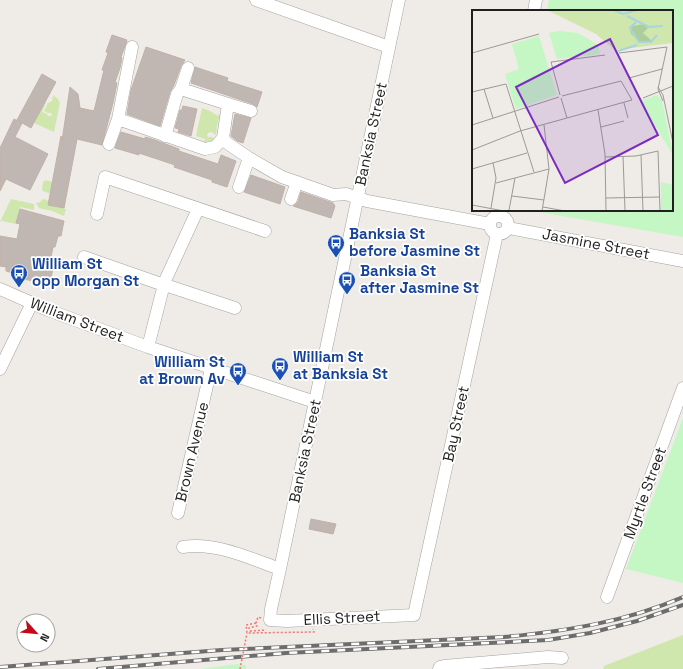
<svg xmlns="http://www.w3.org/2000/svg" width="683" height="669" font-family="'Space Grotesk',sans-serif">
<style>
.grass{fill:#cfe7ad}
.park{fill:#c5f7c4}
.building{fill:#c0b7b2;stroke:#c0b1a8}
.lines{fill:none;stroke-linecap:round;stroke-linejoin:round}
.minor-casing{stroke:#a3a3a3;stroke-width:13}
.path{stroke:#f47471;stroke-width:1.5;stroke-dasharray:2 2;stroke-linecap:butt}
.minor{stroke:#fff;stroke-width:12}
.rail-casing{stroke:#6d6d6d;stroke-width:4}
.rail{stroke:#fff;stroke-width:2.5;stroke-dasharray:8;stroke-linecap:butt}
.path-bridge{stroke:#f47471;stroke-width:1.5;stroke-dasharray:2 2;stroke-linecap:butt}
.labels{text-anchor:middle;stroke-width:3.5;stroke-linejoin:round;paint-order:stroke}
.street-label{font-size:15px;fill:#1f1f1f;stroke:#fff}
.transit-label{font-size:15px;font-weight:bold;fill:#164399;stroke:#fff;text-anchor:start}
.inset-river{fill:none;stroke:#a8d4db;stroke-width:2}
.inset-road{fill:none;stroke:#9c9996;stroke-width:1}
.view{fill:#7b2cbf;fill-opacity:0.15;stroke:#7b2cbf;stroke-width:2}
.inset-edge{fill:none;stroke:#1f1f1f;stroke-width:2}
</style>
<rect width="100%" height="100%" fill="#efebe6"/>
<path class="grass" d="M53,95L58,99L60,103L54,132L34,123L45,103H46L42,112L47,114L48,116H52L51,113H48L44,111L48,103L52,101Z
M202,108L210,111L218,116L221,112L217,125L216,135L211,132L208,133L207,135L208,137H211L216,139L217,140L203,146L205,139L196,136Z
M46,180L52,182L50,193L45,192L42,190L43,182Z
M11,199L34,204V210L20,207L16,224L2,221L0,222Z
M43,199L49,201L48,205L66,209L64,216L52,211L39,208L36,203L40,202Z
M683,635V669H603L604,666Z"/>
<path class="park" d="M549,0H683V237L527,210H672V11H547Z
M683,418V583L626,569Z
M238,664L246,665V669H200Z"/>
<path class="building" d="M112,35L127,40L125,46L121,57L122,58L120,68L115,82L117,83L113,103L102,145L77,139L64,208L48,205L61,136L62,141L70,87L78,94L80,108L94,111L104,70H102L108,53L106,52Z
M146,47L185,60L181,66L174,85L170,92L160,126L127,114L131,90Z
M195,67L228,78L227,81L262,92L257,107L253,104L191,83Z
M42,74L56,82L31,128L17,120Z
M183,106L197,109L191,136L178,132L179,129L175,128L180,110H182Z
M235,114L251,118L243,143L237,141L231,136Z
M14,119L22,123L15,137L48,154L30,190L6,179L0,191V148Z
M121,132L145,139V137L155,140L179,149V151L218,164L221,155L236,161L227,187L212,182V180L174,167L175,165L139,153V155L115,148Z
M251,175L285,187L280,204L244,192Z
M301,192L333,203L335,206L331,218L293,206L298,202Z
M20,209L64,221L61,236H58L55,247H53L49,267L53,268L50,284L23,279L25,267L17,274L6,271V267L0,266V236L17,239L20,224L16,223Z
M311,519L336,524L333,534L309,529Z"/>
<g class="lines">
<g class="minor-casing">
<path id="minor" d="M256,0L389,47
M399,0L280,569L271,609L270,620L287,621L414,615L497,234
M534,11L536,0
M228,104L251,111
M118,119L205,149L215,147L223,138L228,104L181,89
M165,136L177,94L181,89L188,68
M223,138L227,143L249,158L282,177L333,195L346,194L367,201L490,224
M109,144L118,119L132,47
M239,187L249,158
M291,199L297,182
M97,214L105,177L265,231
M490 225a9 9 0 1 1 18 0a9 9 0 1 1-18 0Z
M508,228L683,261
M84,257L161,284
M164,283L198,209
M168,286L235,308
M0,289L48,310L148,347L315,402
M148,347L162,292
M0,369L32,303
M178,513L211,368
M183,547C216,542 249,558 280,569
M607,597L683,388
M439,669L440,667L444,666L548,657L562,658"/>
</g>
<path class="path" d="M261,618L258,617L256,623L257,626L249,628L250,631L266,630
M256,623L246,625L247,633L314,632L313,629"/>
<use href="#minor" class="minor"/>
<g class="rail-casing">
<path id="rail" d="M0,667L222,650L504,637C567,631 625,622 683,597
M98,669L286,653L548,640L590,633L637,621L683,605"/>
</g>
<use href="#rail" class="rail"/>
<path class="path-bridge" d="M240,669L247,633"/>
</g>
<defs>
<g id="bus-pin" transform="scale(0.9)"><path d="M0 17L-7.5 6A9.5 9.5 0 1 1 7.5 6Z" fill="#1a4fb4" stroke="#fff"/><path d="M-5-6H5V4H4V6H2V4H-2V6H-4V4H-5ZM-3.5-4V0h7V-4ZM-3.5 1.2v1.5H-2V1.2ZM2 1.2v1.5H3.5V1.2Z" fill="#fff"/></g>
</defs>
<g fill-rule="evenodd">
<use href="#bus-pin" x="336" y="243"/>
<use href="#bus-pin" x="19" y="273"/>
<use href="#bus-pin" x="347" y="280"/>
<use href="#bus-pin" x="280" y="366"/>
<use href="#bus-pin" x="238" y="371"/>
</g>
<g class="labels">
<g class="street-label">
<text transform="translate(371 134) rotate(-78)" y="5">Banksia Street</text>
<text transform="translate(596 244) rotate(11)" y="5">Jasmine Street</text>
<text transform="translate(77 320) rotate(21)" y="5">William Street</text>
<text transform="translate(456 424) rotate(-78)" y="5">Bay Street</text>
<text transform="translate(305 451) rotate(-78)" y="5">Banksia Street</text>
<text transform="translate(192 452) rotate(-77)" y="5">Brown Avenue</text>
<text transform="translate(645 493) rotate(-70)" y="5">Myrtle Street</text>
<text transform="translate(342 618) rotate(-3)" y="5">Ellis Street</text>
</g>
<g class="transit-label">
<text x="349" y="239">Banksia St<tspan x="349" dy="17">before Jasmine St</tspan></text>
<text x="32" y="269">William St<tspan x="32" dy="17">opp Morgan St</tspan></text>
<text x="360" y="276">Banksia St<tspan x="360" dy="17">after Jasmine St</tspan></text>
<text x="293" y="362">William St<tspan x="293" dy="17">at Banksia St</tspan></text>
<text x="225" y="367" text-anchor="end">William St<tspan x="225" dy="17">at Brown Av</tspan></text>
</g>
</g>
<g transform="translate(472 10)">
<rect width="201" height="201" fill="#efebe6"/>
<path d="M75,0H201V33L143,40L124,24Z" fill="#cfe7ad"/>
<path d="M172,14L176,18L171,23L180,31H167L159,24L158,20L161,16Z" fill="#aecd9c"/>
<path d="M88,21L106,23L118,30L126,35L128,44L85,49L77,23ZM67,26L85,85L44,99L33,64L47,59L40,34ZM185,85L190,90L201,145L168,91ZM189,172L201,175V201H189Z" fill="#c5f7c4"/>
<path class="inset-river" d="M142,0L151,4L165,0M155,6L177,17L191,16M164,12L158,18L167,32H179L185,25M146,41L165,35"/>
<path class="inset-road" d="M0,43L67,24M147,43L195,37L186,79L191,91M157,68L190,59M186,77L191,85L201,133M12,79L21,108M0,82L34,74L62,162M88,85L79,52L133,45M89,88L95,108M171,88L201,76M152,93L156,108M126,100L133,144L134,201M0,115L87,87M129,117L152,111M0,140L48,121L160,90L149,71L90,86M169,145L171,201M151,146L153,201M133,147L164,146L186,141L188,201M0,159L55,143M24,173L77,159M40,186L72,190M134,188L188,187M0,195L32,201M71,197L93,201M19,198L24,168L21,153M37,200L43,168M70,201L77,159L72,115"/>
<path class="view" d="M138,29L186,125L93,173L44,77Z"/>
<rect width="201" height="201" class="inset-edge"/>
</g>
<g transform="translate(36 633) rotate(117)"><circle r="19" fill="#ffffff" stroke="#a5a5a5"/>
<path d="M0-3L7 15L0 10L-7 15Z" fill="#c60818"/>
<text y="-6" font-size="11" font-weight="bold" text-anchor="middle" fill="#1f1f1f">N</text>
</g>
</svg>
